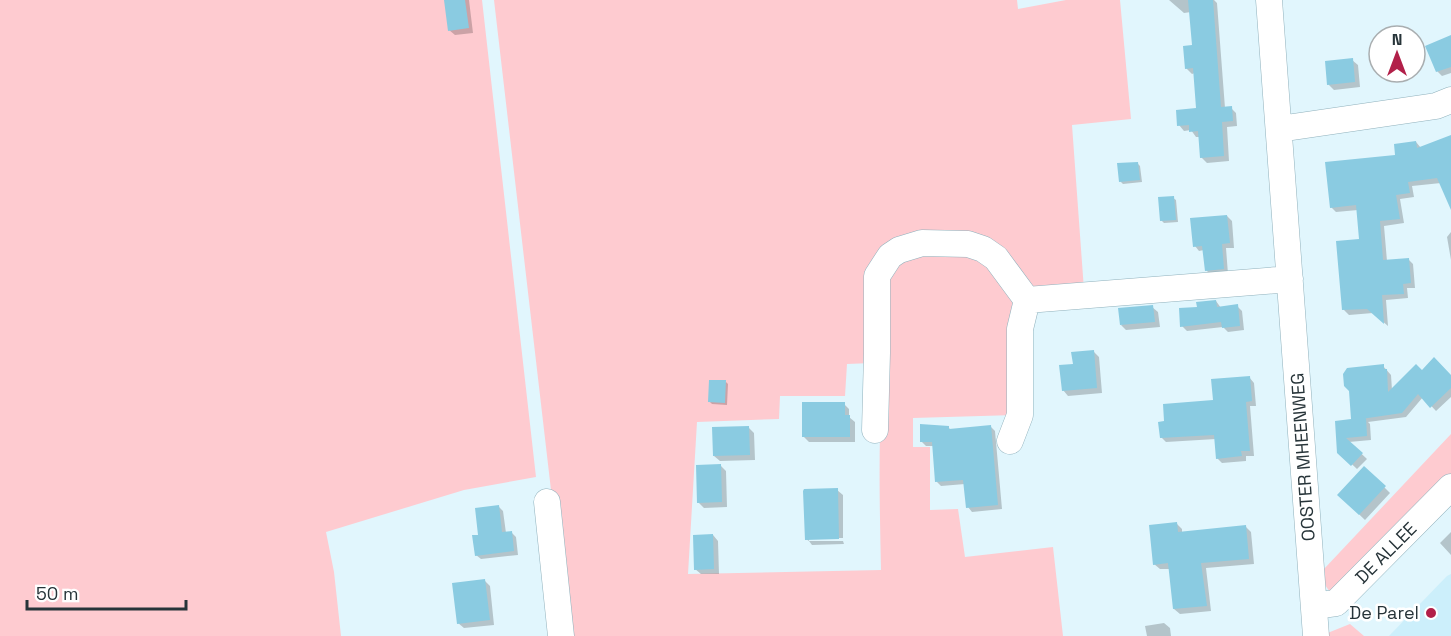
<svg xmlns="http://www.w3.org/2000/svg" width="1451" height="636" font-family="'Space Grotesk',sans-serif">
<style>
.built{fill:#cceffb}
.green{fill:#fecbd0}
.shadow{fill:#0003}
.building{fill:#8acbe1}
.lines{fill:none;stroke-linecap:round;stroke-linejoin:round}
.minor-casing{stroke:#90b1bc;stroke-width:27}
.minor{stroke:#fff;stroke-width:26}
.poi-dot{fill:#b22049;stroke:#fff;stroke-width:2}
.labels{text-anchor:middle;stroke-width:5;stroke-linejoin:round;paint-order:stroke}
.street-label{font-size:18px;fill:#273439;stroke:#fff}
.poi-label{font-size:18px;fill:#273439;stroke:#fff;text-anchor:end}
</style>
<rect width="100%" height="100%" fill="#e1f6fd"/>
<path class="built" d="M1451,574V636H1389L1447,576Z"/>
<path class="green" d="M0,0H482L536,477L464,490L326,532L334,572L341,636H0Z
M494,0H1017L1018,9L1066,0H1120L1131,119L1072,125L1084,290L1030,292C1012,280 1006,257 987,246C970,236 948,237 929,238C850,244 875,309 872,363L847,364L845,396H780L779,419L697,422L688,574L881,570C880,525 879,479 880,434C880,407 882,379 882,352C882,329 874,286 887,267C899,247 928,247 949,247C983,246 1006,272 1020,301L1015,328V415L913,418V447H930V510L958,509L965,557L1053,547L1063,636H568Z
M1451,434V481L1330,592L1325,585L1324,569Z
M1350,624L1364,636H1325V634Z"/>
<path class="shadow" d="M446,0H469L473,33L455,35L449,30Z
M1169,0H1214L1217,3L1225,108H1231L1236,113L1237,126L1227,127L1229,161L1207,163L1201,157L1200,137H1196L1191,130L1184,131L1179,125L1198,110L1195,73L1192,74L1186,68L1193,47L1191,12L1184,13Z
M1451,37V73L1442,76L1437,71Z
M1352,60L1358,65L1360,87L1334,90L1328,84Z
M1451,136V195L1441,183L1412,186L1414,197L1400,199L1404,223L1384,226L1387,261L1408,259L1413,264L1415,288H1407L1408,298L1386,300L1388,326L1373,313L1349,315L1344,310L1361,240L1358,210L1336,212L1331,207L1416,142L1421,148Z
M1138,164L1140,166L1142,182L1123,184L1120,181Z
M1173,198L1176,200L1178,222L1164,223L1161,220Z
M1227,216L1232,221L1234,248H1226L1228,274L1211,275L1206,270L1204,250L1199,251L1195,246Z
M1451,232V260L1447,237Z
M1216,301L1221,308L1237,306L1242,311L1244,330L1228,332L1223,327L1187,331L1182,326Z
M1152,307L1158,312L1160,327L1126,330L1121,325Z
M1094,352L1099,357L1102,393L1068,396L1063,390L1074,366Z
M1383,366L1391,375L1392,390L1422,372L1451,377V397L1436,411L1423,397L1406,417L1368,422L1370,424L1371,440L1349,442L1367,459L1357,469L1339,452L1353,421Z
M1249,377L1254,383L1256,406H1250L1254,456H1246V461L1222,463L1217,458L1216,439L1166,442L1161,437Z
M726,382L728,384L727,405L712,404L710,402Z
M844,404L849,409V417L855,422V442H809L803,436Z
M948,427L951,430L991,427L995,431L1002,509L972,512L968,507L965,484L941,486L937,482L934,446H926L921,441Z
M749,428L754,433L755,460L720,461L714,456Z
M721,466L726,471L727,507L704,508L698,502Z
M1365,468L1390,493L1365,520L1339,495Z
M837,490L843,495V538H809V541L806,539Z
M498,506L503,511L506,533L511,532L516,537L518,555L481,559L476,555L480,536Z
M1177,524L1182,529V533L1246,527L1251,532L1254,564L1206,568L1211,611L1180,614L1174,609L1170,569H1160L1154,564Z
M1451,532V555L1440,543Z
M713,535L718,541L719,574H701L695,569Z
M809,541H843L844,544L812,545Z
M484,580L490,586L494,625L464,628L458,623Z
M1164,623L1170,628L1171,636H1147L1145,626Z"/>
<path class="building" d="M444,0H465L469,28L448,31Z
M1188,0H1213L1221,107L1232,106L1233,121L1222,122L1224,156L1200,158L1198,131L1189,132V125L1177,126L1176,110L1196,108L1193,68L1185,69L1183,46L1192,45Z
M1451,35V67L1436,72L1425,46Z
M1353,58L1355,82L1327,85L1325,61Z
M1451,135V210L1437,178L1408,182L1410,193L1396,195L1400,219L1380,221L1383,260L1409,258L1411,283L1403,284L1404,294L1382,295L1384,324L1367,309L1342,310L1336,241L1359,239L1356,205L1330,208L1325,162L1395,155L1394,144L1416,141L1417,148Z
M1138,162L1140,180L1119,182L1117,163Z
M1174,196L1176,220L1160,221L1158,197Z
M1227,215L1230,243L1222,244L1224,269L1205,271L1202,246L1193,247L1190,218Z
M1216,300L1217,307L1238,304L1240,326L1222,328L1221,322L1180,327L1179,308L1197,307L1196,302Z
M1153,305L1155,322L1120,325L1118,308Z
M1094,350L1097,388L1062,391L1059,365L1073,364L1071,352Z
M1434,357L1451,375V388L1430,408L1418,394L1402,413L1361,419L1366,418L1367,436L1346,438L1363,453L1351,466L1337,453L1335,421L1351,419L1349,391L1344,386L1343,374L1347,368L1384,364V369H1387L1388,392L1416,364L1422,370Z
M1250,376L1252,401L1246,402L1250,451H1241L1242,456L1216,459L1214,435L1160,438L1158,422L1164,421L1163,404L1213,400L1211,379Z
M709,380H726L725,403L708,402Z
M802,402H845V415H850V437H802Z
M920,424L949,426V429L991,425L998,505L966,508L963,480L935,482L932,442H920Z
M749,426L750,455L713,456L712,427Z
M721,464L722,502L697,503L696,465Z
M1364,466L1386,486L1359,515L1337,495Z
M838,488L839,539L805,540L803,491L804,489Z
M499,505L502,532L512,531L514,551L475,556L472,535H478L475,508Z
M1177,522L1178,532L1246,525L1249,559L1201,563L1207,606L1173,609L1168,563L1153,565L1149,525Z
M713,534L714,569L694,570L693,535Z
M485,579L490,620L457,624L452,583Z"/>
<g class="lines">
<g class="minor-casing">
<path id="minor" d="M1269,0L1316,636
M1279,129L1436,106L1451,100
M1027,300L1290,279
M875,430L877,353V276L890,256L899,250L922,243L968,244L983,249L996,258L1027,300
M1010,441L1020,415V329L1027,300
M547,502L561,636
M1314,606L1336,603L1451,487"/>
</g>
<use href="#minor" class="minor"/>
</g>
<circle class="poi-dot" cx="1431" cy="613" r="6"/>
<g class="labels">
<g class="street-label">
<text transform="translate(1303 457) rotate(-94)" y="6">OOSTER MHEENWEG</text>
<text transform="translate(1386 553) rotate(-45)" y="6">DE ALLEE</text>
</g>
<g class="poi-label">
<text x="1419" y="619">De Parel</text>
</g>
</g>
<g transform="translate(1397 54)"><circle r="28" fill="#ffffff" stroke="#a9aeb0" stroke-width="1.5"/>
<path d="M0-4.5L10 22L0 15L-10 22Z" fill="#b22049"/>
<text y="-9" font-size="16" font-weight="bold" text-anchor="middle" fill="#273439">N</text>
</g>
<path d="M27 600v9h159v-9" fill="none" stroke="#273439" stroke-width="3"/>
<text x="36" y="600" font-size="18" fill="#273439" stroke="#ffffff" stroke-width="4.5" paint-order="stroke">50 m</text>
</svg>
